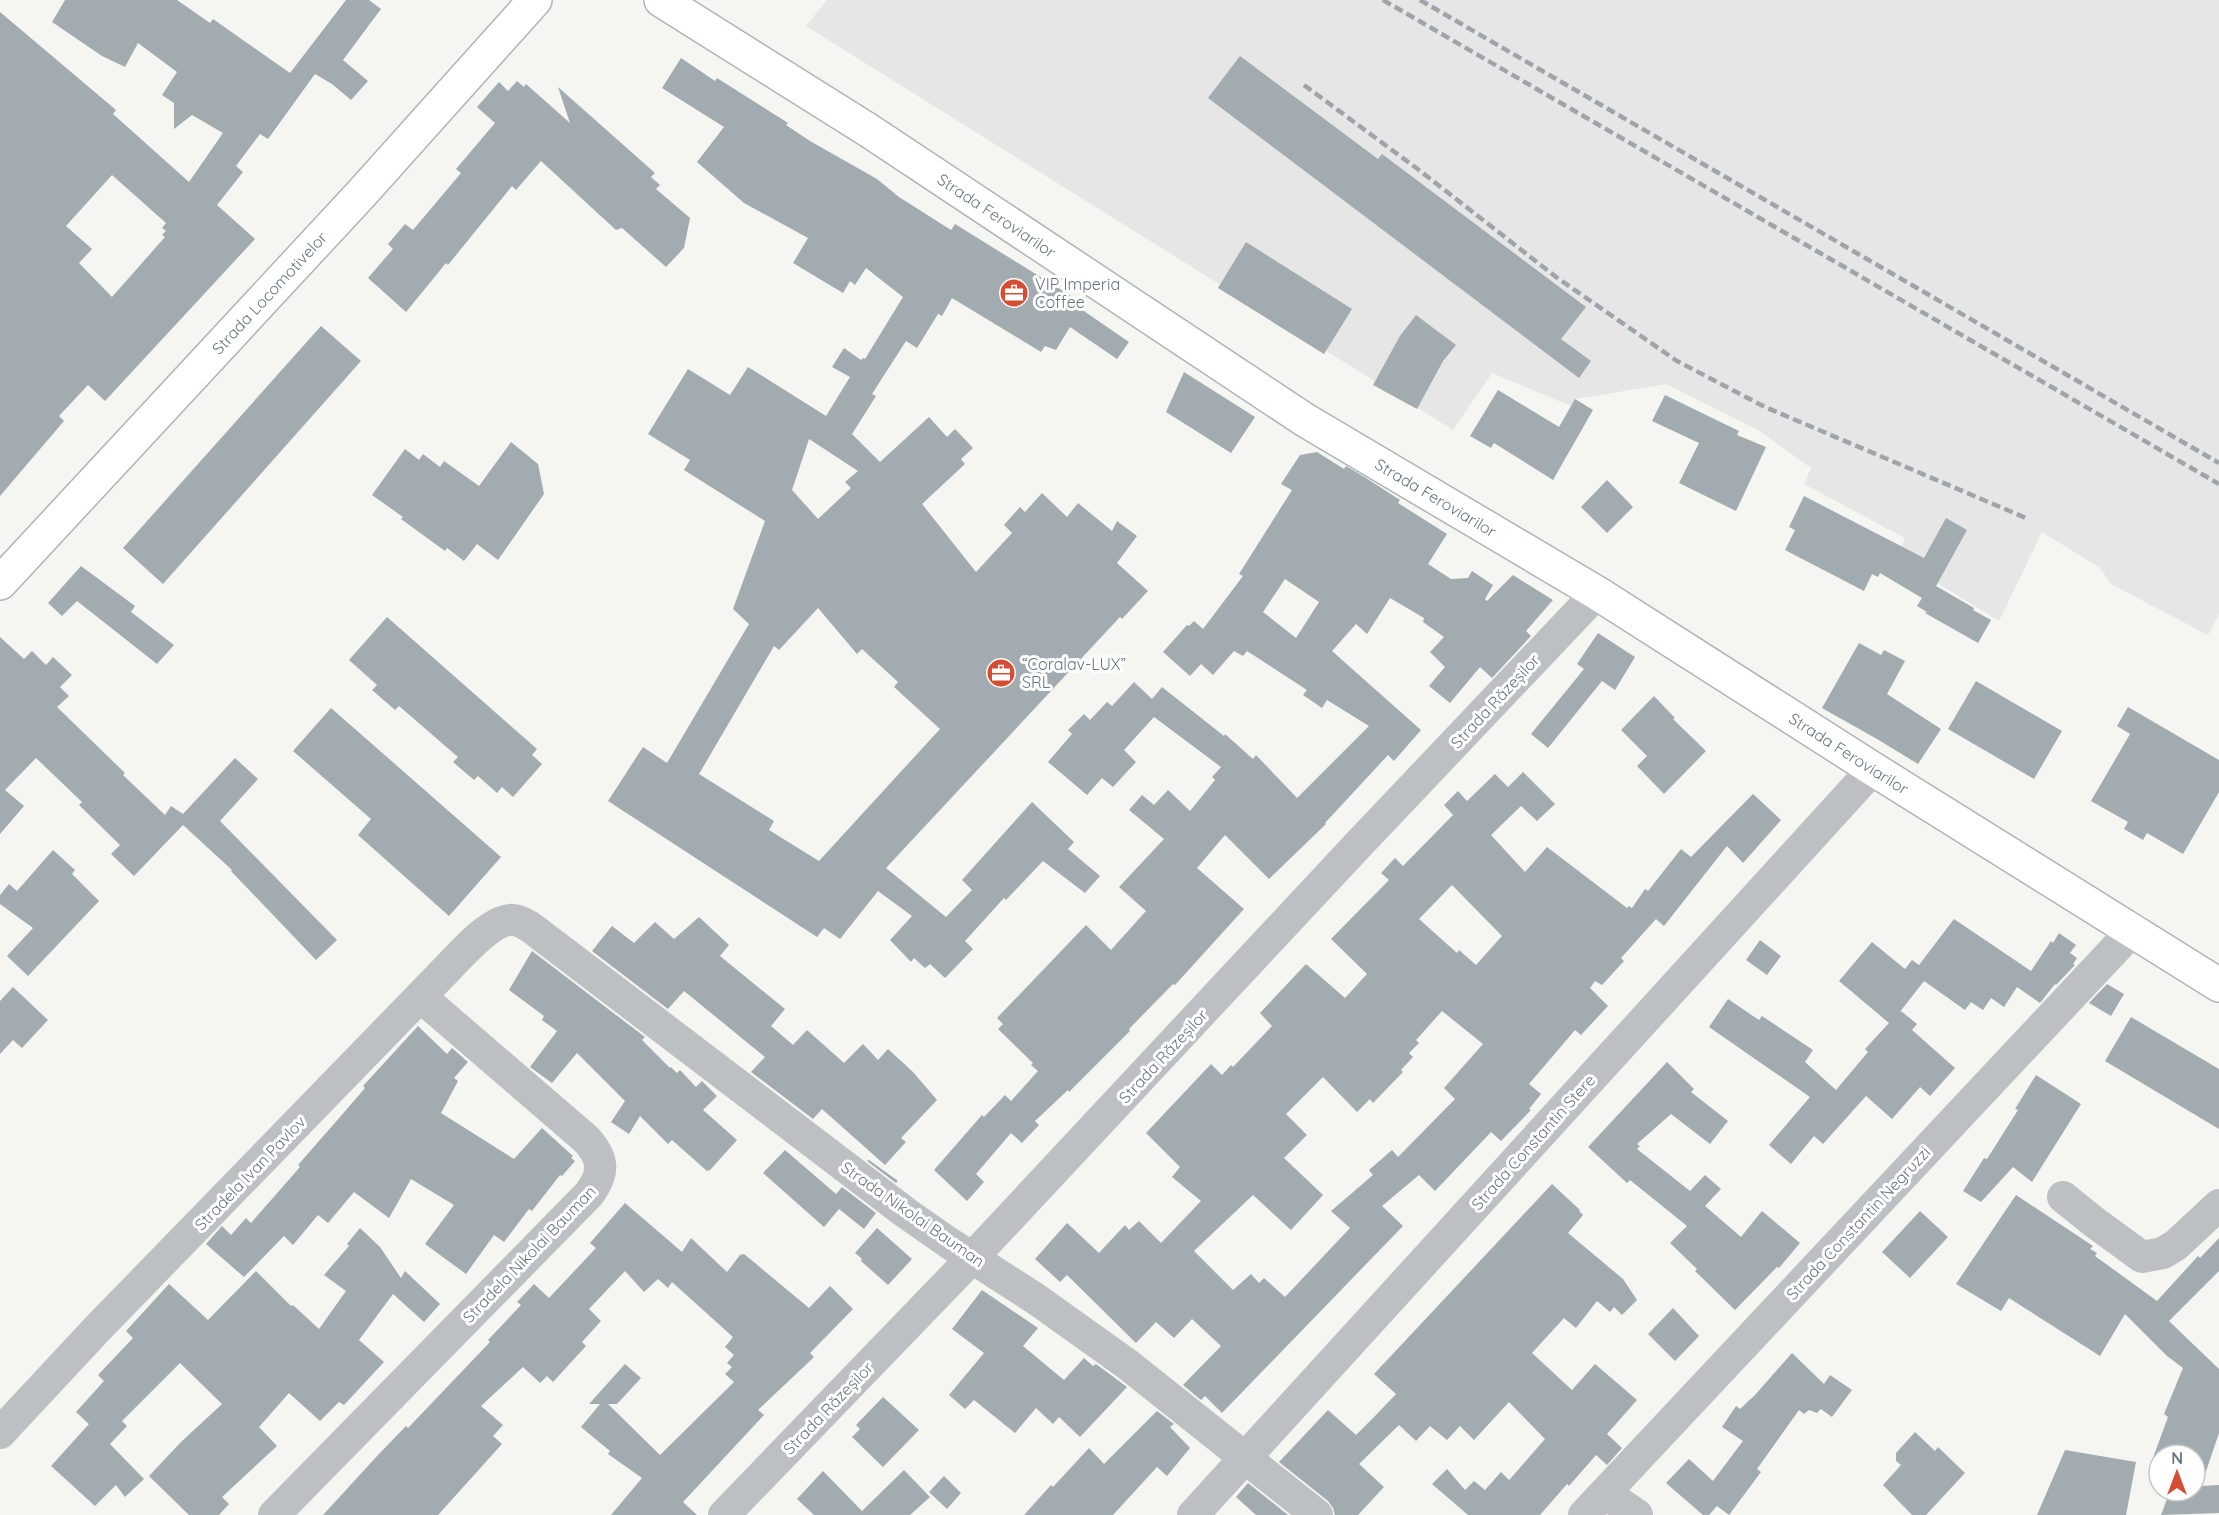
<svg xmlns="http://www.w3.org/2000/svg" width="2219" height="1515" font-family="Quicksand,sans-serif">
<style>
.built{fill:#e5e6e5}
.building{fill:#a2abaf;fill-rule:evenodd}
.lines{fill:none;stroke-linecap:round;stroke-linejoin:round}
.secondary-casing{stroke:#aeb4b8;stroke-width:36}
.minor{stroke:#bcc0c3;stroke-width:32}
.secondary{stroke:#fff;stroke-width:33}
.rail{stroke:#9ea4a9;stroke-width:4.5;stroke-dasharray:9 4.5;stroke-linecap:butt}
.labels{text-anchor:middle;stroke-width:6;stroke-linejoin:round;paint-order:stroke}
.street-label{font-size:16px;fill:#667680;stroke:#fff}
.poi-label{font-size:16px;fill:#667680;stroke:#fff;text-anchor:start}
</style>
<rect width="100%" height="100%" fill="#f5f5f1"/>
<path class="built" d="M827,0H2219V614L2208,635L2111,584L2100,568L2042,532L1999,621L1897,558L1905,538L1804,484L1811,468L1758,430L1666,384L1576,399L1571,406L1492,373L1453,430L806,26Z"/>
<path class="building" d="M65,0H177L210,23L213,19L290,73L346,0H369L381,9L343,60L368,81L351,100L332,84L315,74L268,139L260,134L236,166L243,172L217,205L255,239L105,401L88,385L59,416L64,421L0,496V12L116,110L113,114L189,182L223,133L192,115L174,129V103L162,95L177,72L138,43L125,67L102,56L52,22ZM112,175L166,223L162,228L166,231L162,235L165,237L112,297L79,263L92,249L66,226Z
M1240,56L1378,159L1382,154L1586,307L1561,339L1591,361L1579,378L1208,98Z
M681,58L715,81L717,78L788,123L786,125L810,141L877,179L899,197L951,230L955,224L1084,304L1081,309L1129,342L1117,359L1070,327L1056,350L1045,346L1041,352L952,298L942,316L938,314L917,348L906,341L872,394L876,396L852,434L880,462L929,417L947,437L955,429L973,448L961,459L965,464L922,504L976,572L1012,533L1004,525L1020,507L1025,512L1042,493L1067,517L1078,503L1112,531L1117,521L1137,536L1117,563L1148,591L1122,619L1120,617L886,868L946,917L972,890L962,880L1032,802L1074,842L1068,849L1100,876L1085,893L1043,861L1006,900L1004,898L965,941L973,949L945,978L930,964L925,968L914,958L911,962L890,940L912,916L878,891L840,939L824,928L817,937L608,801L643,747L667,763L749,624L733,609L765,521L684,470L690,460L648,434L688,369L730,395L748,367L826,416L850,377L832,367L844,348L861,360L863,358L865,359L903,297L866,268L855,285L850,281L843,293L793,263L808,238L744,203L697,162L724,127L662,88ZM809,439L858,471L845,482L851,488L818,519L792,490ZM818,608L857,654L862,649L898,682L894,687L940,729L819,861L769,830L774,821L699,774L774,646L779,650Z
M517,81L524,87L526,84L570,123L558,87L655,173L651,177L660,185L656,189L690,218L684,248L666,267L622,228L616,230L541,161L516,190L512,186L448,265L446,263L406,312L368,278L393,249L388,244L405,224L413,230L461,173L456,169L495,123L477,107L499,82L508,91Z
M1246,242L1352,309L1324,354L1218,288Z
M1416,315L1456,345L1443,361L1417,409L1373,385L1400,336Z
M321,326L361,361L163,584L123,548Z
M1184,372L1255,417L1231,453L1166,412Z
M1498,390L1559,427L1575,399L1593,410L1553,480L1494,443L1491,448L1470,436Z
M1665,395L1739,431L1737,435L1766,447L1736,511L1679,483L1699,443L1652,421Z
M511,442L538,464L544,494L498,560L477,544L464,561L447,548L445,551L401,519L403,517L372,495L405,449L419,460L423,454L440,467L444,461L479,486Z
M1317,452L1344,469L1346,466L1366,478L1400,500L1398,503L1447,534L1428,564L1451,579L1468,578L1472,571L1493,585L1485,599L1487,601L1513,575L1553,600L1526,631L1531,636L1492,678L1480,667L1450,703L1429,686L1445,667L1430,652L1444,637L1423,622L1424,618L1390,598L1367,634L1356,624L1332,651L1421,730L1394,761L1388,755L1325,823L1326,824L1269,879L1225,835L1197,868L1244,909L1175,985L1173,984L1129,1029L1130,1031L1069,1092L1068,1090L1035,1121L1039,1125L1022,1143L1011,1133L976,1174L984,1182L967,1201L934,1170L982,1115L984,1117L1005,1095L1011,1101L1038,1071L1031,1065L1033,1063L998,1029L1003,1024L997,1018L1086,925L1111,950L1146,911L1119,887L1164,839L1129,810L1142,795L1154,805L1168,790L1190,811L1215,780L1212,777L1221,767L1154,717L1124,750L1136,762L1113,787L1102,778L1087,795L1048,762L1072,734L1068,730L1084,714L1090,720L1107,702L1112,706L1134,682L1152,699L1162,687L1224,736L1225,734L1253,759L1256,755L1297,798L1369,726L1327,700L1322,708L1303,695L1307,690L1247,651L1243,656L1234,651L1213,675L1201,664L1190,676L1163,652L1187,625L1189,626L1194,621L1203,629L1243,576L1239,574L1292,490L1281,484L1300,455ZM1285,579L1319,602L1296,638L1263,612Z
M1607,480L1633,507L1607,533L1581,507Z
M1804,496L1924,558L1946,518L1967,530L1936,586L1974,608L1973,610L1991,620L1978,643L1925,613L1927,612L1917,606L1922,598L1880,573L1878,577L1872,574L1864,591L1785,550L1795,530L1789,527Z
M81,566L135,606L131,612L174,645L157,664L77,601L62,616L48,603Z
M387,617L537,749L532,755L542,764L513,797L502,787L497,793L478,776L474,780L453,762L458,757L399,706L395,710L372,690L377,685L349,660Z
M1598,633L1635,657L1615,690L1602,681L1548,748L1531,734L1584,669L1577,664Z
M0,637L24,659L32,651L46,665L53,657L72,675L60,687L69,696L57,707L125,773L123,775L165,815L171,806L183,814L235,758L258,779L220,821L337,940L316,960L231,871L232,870L183,825L134,876L111,854L120,845L79,805L82,802L36,758L5,790L24,806L0,834Z
M1859,643L1881,655L1884,650L1905,661L1887,694L1941,729L1918,764L1877,739L1822,708Z
M1976,681L2062,731L2034,779L1948,729Z
M1654,696L1675,718L1673,719L1677,723L1706,751L1664,794L1637,766L1647,756L1621,730Z
M2128,707L2219,760V792L2183,854L2147,833L2143,840L2124,829L2128,822L2091,801L2130,734L2117,726Z
M331,708L501,857L449,916L358,835L371,819L293,751Z
M1523,772L1555,804L1537,821L1521,806L1491,835L1525,872L1547,847L1627,908L1629,906L1632,908L1645,889L1648,891L1681,849L1691,857L1753,794L1781,820L1743,863L1727,846L1664,926L1656,919L1621,958L1624,961L1602,985L1595,981L1590,988L1608,1006L1581,1035L1575,1030L1529,1084L1541,1094L1529,1109L1531,1110L1501,1141L1491,1132L1435,1191L1419,1175L1382,1206L1403,1226L1222,1413L1205,1396L1201,1400L1183,1385L1221,1346L1192,1319L1174,1338L1156,1322L1136,1343L1067,1275L1060,1282L1035,1259L1067,1223L1099,1253L1125,1225L1129,1230L1139,1221L1161,1243L1201,1201L1172,1177L1180,1167L1146,1133L1211,1064L1222,1075L1231,1065L1233,1067L1272,1026L1260,1013L1306,964L1345,998L1367,974L1331,939L1389,880L1381,873L1395,858L1403,866L1453,815L1444,805L1458,791L1467,801L1495,774L1508,787ZM1452,885L1502,936L1476,965L1459,950L1457,953L1419,919ZM1442,1011L1483,1044L1444,1088L1455,1099L1398,1157L1392,1150L1369,1170L1373,1175L1331,1211L1350,1228L1285,1297L1264,1278L1259,1283L1251,1274L1233,1290L1194,1251L1253,1195L1291,1230L1323,1195L1284,1158L1307,1135L1286,1114L1323,1077L1357,1112L1370,1099L1373,1103L1403,1072L1401,1070L1413,1057L1409,1053L1419,1043L1416,1040Z
M53,850L75,870L72,874L99,901L28,976L7,956L33,928L0,904V895L9,884L17,891Z
M699,917L729,945L720,956L785,1009L771,1026L793,1045L807,1030L844,1063L863,1044L878,1060L888,1049L913,1072L937,1100L901,1138L906,1142L885,1165L822,1109L813,1119L751,1072L765,1057L684,991L668,1009L592,951L612,926L634,943L655,922L674,939Z
M1954,919L2031,971L2051,941L2053,943L2059,933L2076,945L2070,953L2077,958L2073,964L2075,965L2056,985L2055,984L2040,1003L2017,987L2004,1007L1991,998L1983,1010L1971,1002L1965,1010L1924,981L1899,1013L1901,1011L1917,1024L1912,1030L1955,1068L1930,1096L1920,1087L1892,1119L1866,1096L1823,1144L1814,1136L1791,1164L1769,1145L1810,1097L1709,1027L1728,999L1759,1020L1762,1016L1813,1050L1805,1062L1836,1090L1868,1052L1865,1049L1889,1023L1839,981L1872,942L1905,969L1912,960L1919,965Z
M1760,940L1781,956L1767,975L1746,960Z
M532,951L645,1037L642,1040L670,1068L671,1067L677,1073L680,1070L696,1087L702,1081L717,1096L703,1110L737,1140L710,1170L707,1171L672,1140L668,1144L640,1116L629,1134L611,1122L625,1101L577,1053L552,1083L530,1067L557,1031L542,1020L544,1016L509,990Z
M2107,984L2124,994L2111,1016L2089,1003Z
M13,987L48,1020L22,1048L13,1040L0,1054V1001Z
M2131,1017L2219,1069V1129L2105,1061Z
M418,1026L447,1054L452,1048L468,1062L454,1078L458,1081L441,1113L514,1159L542,1128L573,1156L571,1158L575,1161L562,1176L560,1175L532,1211L529,1209L504,1242L494,1235L466,1274L425,1244L454,1205L411,1179L389,1218L354,1192L328,1223L318,1215L293,1245L284,1236L244,1277L206,1244L222,1226L231,1235L246,1218L251,1223L300,1167L298,1165L340,1117L365,1088L363,1086Z
M1667,1062L1694,1089L1691,1092L1728,1121L1710,1144L1671,1114L1637,1144L1640,1146L1637,1149L1690,1191L1705,1175L1721,1189L1705,1206L1741,1237L1762,1211L1800,1243L1779,1268L1777,1267L1735,1310L1695,1271L1697,1269L1670,1243L1687,1226L1630,1180L1627,1183L1588,1147Z
M2036,1075L2081,1104L2032,1182L2013,1167L1981,1202L1963,1191L1984,1158L1987,1159L2018,1110L2015,1109Z
M785,1150L836,1194L842,1187L876,1213L864,1229L839,1209L824,1227L763,1173Z
M869,1160L898,1181L896,1183L867,1161Z
M1552,1184L1580,1210L1579,1211L1583,1215L1568,1233L1623,1279L1637,1300L1622,1315L1614,1307L1610,1312L1597,1301L1576,1328L1564,1318L1532,1353L1572,1390L1595,1364L1637,1400L1607,1434L1622,1448L1607,1465L1596,1455L1569,1486L1567,1484L1540,1515H1468L1432,1484L1447,1469L1465,1490L1474,1481L1485,1490L1501,1472L1509,1480L1511,1478L1545,1439L1509,1402L1474,1440L1460,1426L1447,1440L1430,1426L1416,1441L1399,1425L1359,1464L1384,1487L1358,1515H1335L1333,1508L1328,1501L1279,1462L1328,1410L1356,1435L1376,1415L1396,1394L1374,1374Z
M2016,1195L2093,1246L2090,1249L2097,1253L2095,1256L2157,1301L2198,1256L2200,1258L2219,1238V1271L2169,1321L2219,1369V1433L2201,1486L2219,1485V1513L2161,1515L2170,1491H2195V1455H2159V1469L2150,1466L2168,1417L2164,1414L2183,1368L2167,1356L2125,1314L2100,1356L2009,1298L2001,1311L1956,1284Z
M625,1203L682,1252L691,1238L727,1272L740,1255L744,1254L809,1308L830,1286L853,1309L810,1353L814,1357L758,1410L764,1415L683,1502L697,1515H611L642,1478L608,1454L610,1451L581,1427L600,1404H589L625,1364L641,1378L617,1404H608L660,1455L734,1382L725,1374L732,1367L727,1363L734,1355L725,1347L733,1337L672,1282L668,1288L658,1279L644,1292L625,1271L589,1309L601,1321L582,1342L586,1346L553,1382L547,1376L540,1383L523,1367L481,1406L503,1425L493,1436L502,1444L438,1515H323L378,1455L406,1426L408,1428L490,1342L488,1340L521,1305L517,1302L534,1284L549,1298L596,1248L590,1243Z
M1920,1211L1948,1237L1910,1278L1882,1252Z
M360,1228L380,1247L401,1278L405,1271L440,1304L424,1322L393,1294L359,1340L384,1362L344,1405L339,1402L320,1421L289,1393L259,1427L277,1446L222,1497L229,1504L219,1515H189L149,1476L181,1442L222,1404L180,1363L122,1421L127,1426L110,1444L144,1479L125,1497L116,1485L95,1506L51,1466L89,1424L76,1412L104,1381L98,1375L133,1338L126,1331L169,1284L208,1320L256,1271L291,1306L293,1305L319,1329L346,1291L324,1275L349,1246L347,1244Z
M877,1228L912,1259L888,1285L861,1261L862,1259L855,1253Z
M982,1290L1038,1328L1023,1346L1064,1380L1084,1358L1093,1366L1096,1364L1127,1387L1080,1437L1059,1417L1053,1424L1036,1408L1015,1433L974,1400L965,1409L949,1395L984,1353L952,1329Z
M1673,1308L1699,1336L1675,1361L1648,1334Z
M1792,1353L1824,1384L1830,1375L1852,1390L1832,1417L1821,1409L1817,1413L1809,1410L1804,1414L1799,1410L1757,1469L1761,1472L1729,1515L1717,1506L1709,1515H1703L1666,1483L1689,1459L1713,1481L1743,1441L1722,1427L1736,1406L1740,1409L1755,1395Z
M883,1397L919,1430L883,1467L852,1437L860,1429L856,1425Z
M1157,1411L1174,1424L1170,1427L1190,1448L1167,1476L1157,1467L1113,1515H1024L1051,1485L1053,1487L1089,1448L1104,1464Z
M1915,1432L1935,1451L1938,1447L1965,1473L1926,1515H1912L1883,1485L1901,1465L1896,1461V1453Z
M2065,1450L2136,1462L2126,1515H2037Z
M904,1470L930,1497L910,1515H814L797,1499L823,1471L862,1511Z
M944,1476L961,1493L947,1509L929,1492Z
M1248,1483L1288,1515H1256L1236,1497Z"/>
<g class="lines">
<g class="secondary-casing">
<g id="secondary">
<path id="s1" d="M661,0L868,130L1305,420L1597,593L1873,769L2219,985"/>
<path id="s2" d="M0,583L362,193L535,0"/>
</g>
</g>
<path class="minor" d="M2063,1197L2094,1222L2142,1257L2163,1253L2176,1245L2219,1205
M0,1433L97,1329L444,972C459,957 492,917 514,920C527,922 540,935 550,942L906,1213L949,1243L1036,1299L1127,1364L1317,1515
M1605,1493L1637,1515
M274,1515L589,1194C605,1172 604,1159 586,1139L421,997
M724,1515L973,1257L1357,846L1597,593
M1193,1515L1873,769
M1584,1515L2133,930"/>
<use href="#secondary" class="secondary"/>
<path class="rail" d="M1383,0L2219,484
M1420,0L2219,463
M1304,85L1419,170L1556,277L1677,361L1765,407L2026,518"/>
</g>
<defs>
<g id="office-disc" transform="scale(1.5)"><circle r="9.5" fill="#d54d32" stroke="#fff"/><path d="M-6-3h4V-5.5h4V-3h4V5H-6ZM-1-4.5V-3h2v-1.5ZM-6 0V1H6V0Z" fill="#fff"/></g>
</defs>
<g fill-rule="evenodd">
<use href="#office-disc" x="1014" y="293"/>
<use href="#office-disc" x="1001" y="673"/>
</g>
<g class="labels">
<g class="street-label">
<text dy="6" stroke="none"><textPath href="#s1" startOffset="399">Strada Feroviarilor</textPath></text>
<text dy="6" stroke="none"><textPath href="#s2" startOffset="396">Strada Locomotivelor</textPath></text>
<text dy="6" stroke="none"><textPath href="#s1" startOffset="921">Strada Feroviarilor</textPath></text>
<text transform="translate(1495 701) rotate(-47)" y="6">Strada Răzeșilor</text>
<text dy="6" stroke="none"><textPath href="#s1" startOffset="1407">Strada Feroviarilor</textPath></text>
<text transform="translate(1163 1056) rotate(-47)" y="6">Strada Răzeșilor</text>
<text transform="translate(1533 1142) rotate(-48)" y="6">Strada Constantin Stere</text>
<text transform="translate(250 1173) rotate(-46)" y="6">Stradela Ivan Pavlov</text>
<text transform="translate(913 1214) rotate(35)" y="6">Strada Nikolai Bauman</text>
<text transform="translate(1858 1223) rotate(-47)" y="6">Strada Constantin Negruzzi</text>
<text transform="translate(529 1254) rotate(-46)" y="6">Stradela Nikolai Bauman</text>
<text transform="translate(828 1408) rotate(-46)" y="6">Strada Răzeșilor</text>
</g>
<g class="poi-label">
<text x="1035" y="290">VIP Imperia<tspan x="1035" dy="18">Coffee</tspan></text>
<text x="1022" y="670">“Coralav-LUX”<tspan x="1022" dy="18">SRL</tspan></text>
</g>
</g>
<g transform="translate(2177 1473)"><circle r="28" fill="#ffffff" stroke="#c2c8cc" stroke-width="1.5"/>
<path d="M0-4.5L10 22L0 15L-10 22Z" fill="#d54d32"/>
<text y="-9" font-size="16" font-weight="bold" text-anchor="middle" fill="#667680">N</text>
</g>
</svg>
